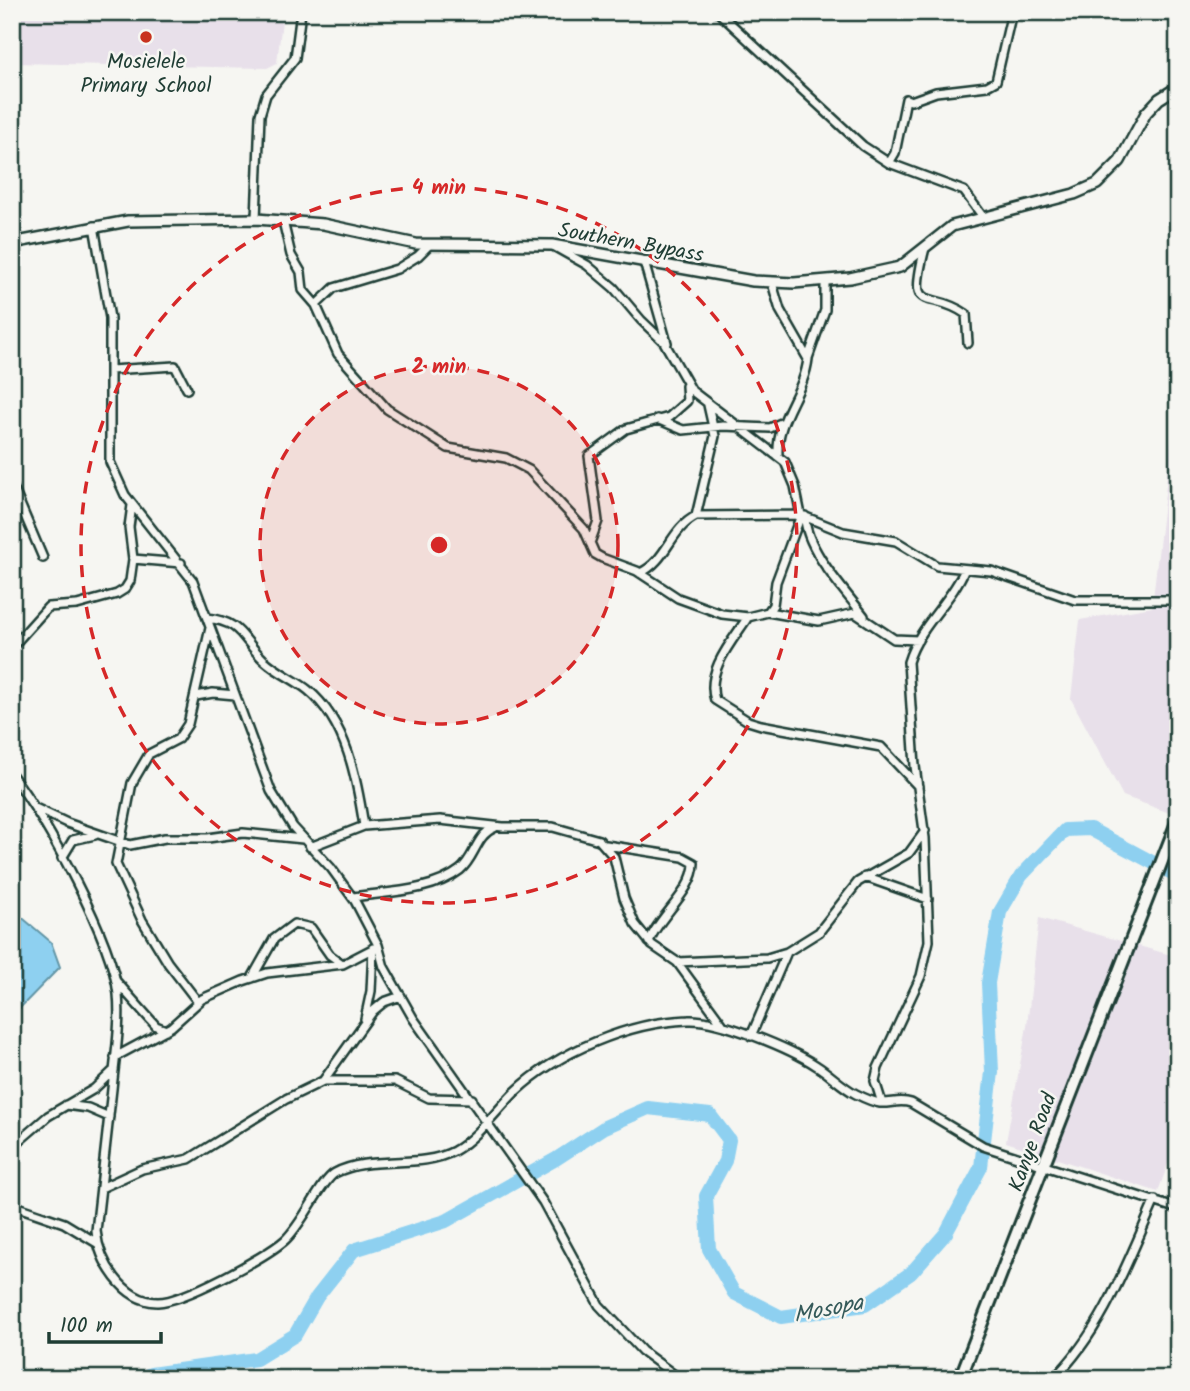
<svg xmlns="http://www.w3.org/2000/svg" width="1190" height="1391" font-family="Kalam,sans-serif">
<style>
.built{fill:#e8e0ea}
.water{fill:#8ed0f0;stroke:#6295a5;stroke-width:2}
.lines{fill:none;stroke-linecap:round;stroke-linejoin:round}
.river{stroke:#8ed0f0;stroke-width:14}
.minor-casing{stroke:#1f3d34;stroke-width:12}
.tertiary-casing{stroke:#1f3d34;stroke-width:14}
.secondary-casing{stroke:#1f3d34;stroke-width:16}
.minor{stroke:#f6f6f2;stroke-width:7}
.tertiary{stroke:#f6f6f2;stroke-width:9}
.secondary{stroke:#f6f6f2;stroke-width:10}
.ring{fill:none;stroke:#d62828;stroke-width:3.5;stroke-dasharray:12 9}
.poi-dot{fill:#c8321e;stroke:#f6f6f2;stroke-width:2.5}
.labels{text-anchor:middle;stroke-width:5;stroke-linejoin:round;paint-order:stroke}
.poi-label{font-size:21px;fill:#1f3d34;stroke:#f6f6f2}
.street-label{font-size:21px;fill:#1f3d34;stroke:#f6f6f2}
.water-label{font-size:23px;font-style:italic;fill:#355a5a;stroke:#f6f6f2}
.centre{fill:#d62828;stroke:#f6f6f2;stroke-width:3.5}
.ring-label{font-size:21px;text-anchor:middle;font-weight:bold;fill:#d62828;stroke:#f6f6f2;stroke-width:5;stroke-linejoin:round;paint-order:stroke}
</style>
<rect width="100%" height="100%" fill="#f6f6f2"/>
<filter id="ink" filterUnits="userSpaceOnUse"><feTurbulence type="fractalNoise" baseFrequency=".0143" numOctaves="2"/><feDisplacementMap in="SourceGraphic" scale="14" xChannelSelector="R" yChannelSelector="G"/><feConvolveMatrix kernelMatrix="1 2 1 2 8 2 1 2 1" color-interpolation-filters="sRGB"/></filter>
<g filter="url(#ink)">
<path class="built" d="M12,12H283L277,63L267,68L12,63Z
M1172,432H1178V816L1123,796L1071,699L1080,620L1152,607Z
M1039,918L1178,957V1135L1158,1192L1006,1142L1027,1026Z"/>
<path class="water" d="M12,909L51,942L60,967L12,1016Z"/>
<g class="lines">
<path class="river" d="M12,1373L19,1379
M138,1379L151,1374L256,1359L295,1335L317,1297L354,1250L446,1221L556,1159L605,1127L648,1108L710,1115L729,1140L725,1161L706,1196L709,1249L734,1293L781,1317L865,1305L911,1273L946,1233L981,1167L992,1072L988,983L1000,912L1021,876L1065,830L1090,829L1178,876"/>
<g class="minor-casing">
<path id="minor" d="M718,12L863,146L889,163L964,191L983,217
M1168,12L1178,21
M889,163L895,153L906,99L911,101L936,92L987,86L996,81L1012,12
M256,219L260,115L266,95L295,58L301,12
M283,221L291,255L301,272L303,290L316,305L338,354L387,409L448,448L506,458L529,470L584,529L595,554L602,558L637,571L678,598L722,614L748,617L768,612L773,605L776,582L801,515L795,486L785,462L692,391L664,342L641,320L614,288L587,265L555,247
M94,226L110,318V462L125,495L193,581L271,791L293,827L331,868L355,901L378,945L384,967L413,1018L543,1202L599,1305L642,1351L680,1379
M925,248C907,319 927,287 966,314L968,343
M644,262L667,343
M772,283L780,310L808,359C804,394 776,418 778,455
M316,305L334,288L397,269L418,256L429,245
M808,358L825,310V281
M110,370L175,366L187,389
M657,419L683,430L723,426L770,428L781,423
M12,485L43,558
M696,516L715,436L708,405
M805,516C804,547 845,591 864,616
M590,543L598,521L589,456L626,429L669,417L687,401L686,386
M133,559L181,563
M640,573C667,561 670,529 696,516L801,515L843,532L896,541L937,566L991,571L1075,600H1178
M768,612L819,621L855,613L894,639L918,640
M748,617C733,640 705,671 715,700L748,721L761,725L881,747L918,786
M207,618C243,622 241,639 264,660C278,673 294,679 308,690C347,722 357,780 364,826
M12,647L48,607L77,605L117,594L125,589L130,581L133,559L129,527L132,505
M196,696L213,693L235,695
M12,775C46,820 112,939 118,994C121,1025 115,1058 112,1089C107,1136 101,1184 96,1231C99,1261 123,1301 157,1302C181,1303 266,1257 285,1240C303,1224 321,1181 335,1173C371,1154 418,1170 454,1151C477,1138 496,1111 515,1092C557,1052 630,1022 688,1020C718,1018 791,1049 817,1066C830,1074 842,1087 856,1094C862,1097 873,1102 880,1103C892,1104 899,1099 911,1103L983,1146L1178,1209
M35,808L67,823L130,845L165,838H208L243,833L303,839
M606,845L683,857L694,863C694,891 657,918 649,942
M310,847L364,826L440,820L503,827H553L599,840L614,857L624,898L635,924L652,945L677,962L723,1025
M62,858L73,840L95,835
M865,877L928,899
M353,897C386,892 432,892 460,870C475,858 476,835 494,828
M677,962L767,958L787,952
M252,978L274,939L294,924L311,928L330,955L341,963
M116,981L156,1026L166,1030
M198,1002L168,963L142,920L116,864L132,783L149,754L178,739L188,724L210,628
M365,1019L371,991L373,948
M751,1036L787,952L819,932L858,882L909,853L925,831
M115,1057L171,1027L202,999L243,981L267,973L343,964L372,949
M323,1081H395L429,1098L472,1099
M882,1103L875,1081L878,1068L921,976L929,941L925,838L915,766L908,662C919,626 951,602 965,569
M66,1105L88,1108L109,1117
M12,1147L48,1116L94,1089L114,1070
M101,1188L142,1169L189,1159L286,1099L323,1081L373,1011L384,1002L401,996
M12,1205L64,1223L97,1243
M1053,1379C1102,1332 1128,1261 1155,1200"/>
</g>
<g class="tertiary-casing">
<path id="tertiary" d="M12,243L128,221L256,219L323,224L416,244L552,245L753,281L794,283L850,278L900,267L952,226L1074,194L1097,184L1120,161L1146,113L1159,99L1178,87"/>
</g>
<g class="secondary-casing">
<path id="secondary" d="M960,1379L1178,820"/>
</g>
<use href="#minor" class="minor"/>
<use href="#tertiary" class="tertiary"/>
<use href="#secondary" class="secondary"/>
</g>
</g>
<circle cx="439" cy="545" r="179" fill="#d62828" fill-opacity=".12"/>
<g class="ring">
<circle cx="439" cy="545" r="179"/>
<circle cx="439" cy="545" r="358"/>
</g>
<circle class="poi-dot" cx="146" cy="37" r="7"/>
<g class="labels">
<g class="poi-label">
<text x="146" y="68">Mosielele<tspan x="146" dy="24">Primary School</tspan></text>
</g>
<g class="street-label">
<text transform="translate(631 242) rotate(10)" y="7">Southern Bypass</text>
<text transform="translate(1032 1142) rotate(-70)" y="7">Kanye Road</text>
</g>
<g class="water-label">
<text transform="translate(828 1308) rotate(-11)" y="8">Mosopa</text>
</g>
</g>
<circle cx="439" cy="545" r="10" class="centre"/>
<g class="ring-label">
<text x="439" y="194">4 min</text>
<text x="439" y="373">2 min</text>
</g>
<rect width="1190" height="1391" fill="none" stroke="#f6f6f2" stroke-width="42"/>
<rect x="21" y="21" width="1148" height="1349" fill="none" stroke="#1f3d34" stroke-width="2.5" filter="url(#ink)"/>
<path d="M49 1332v10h112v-10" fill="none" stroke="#1f3d34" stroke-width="3.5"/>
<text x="60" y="1332" font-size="21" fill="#1f3d34" stroke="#f6f6f2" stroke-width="5" paint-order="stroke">100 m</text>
</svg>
